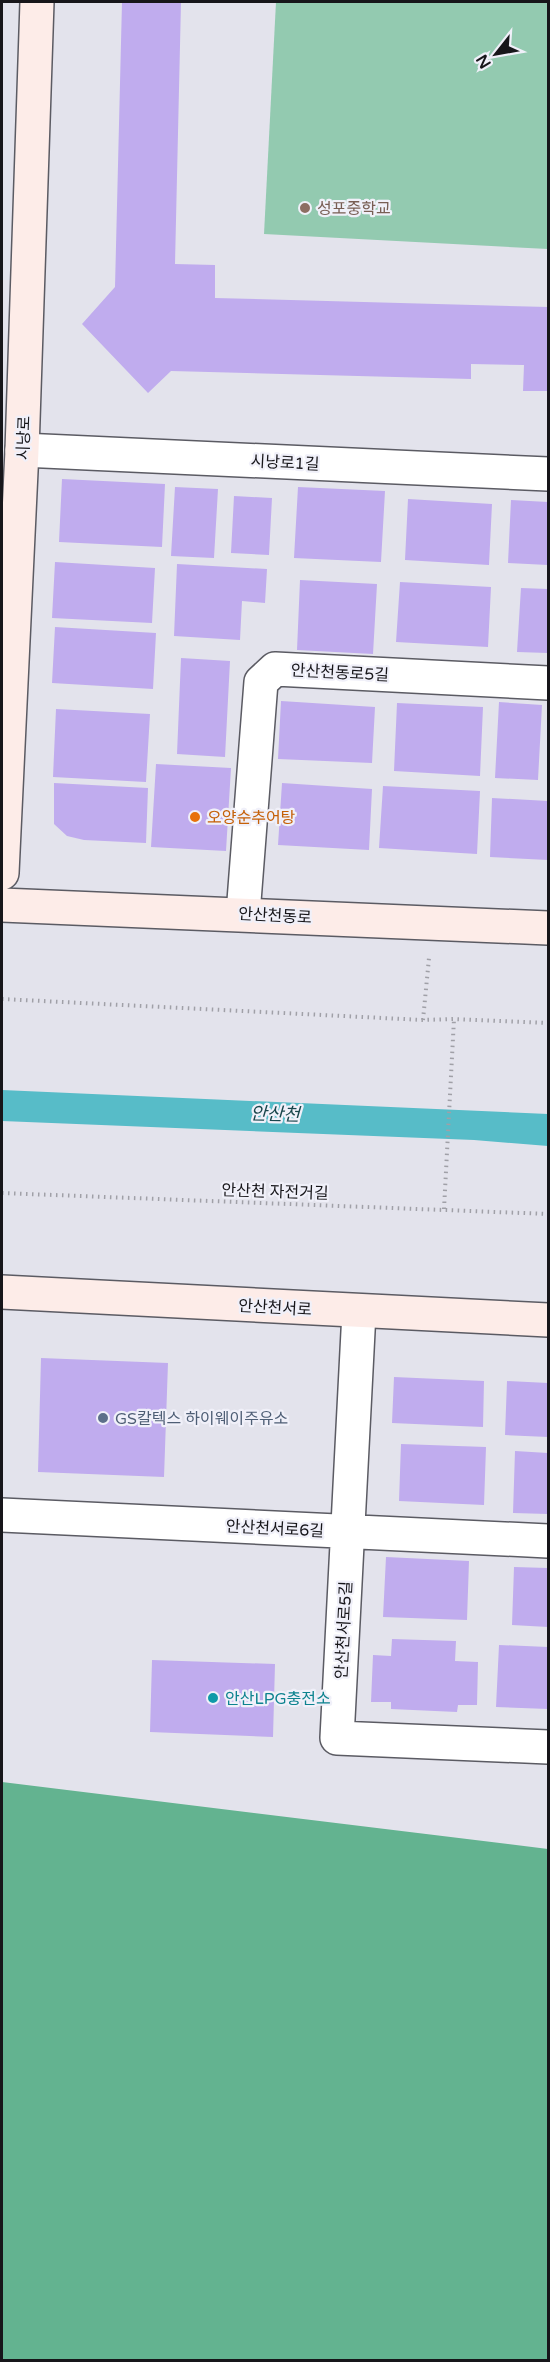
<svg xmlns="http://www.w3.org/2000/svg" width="550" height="2362" font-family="'Varela Round','Noto Sans KR',sans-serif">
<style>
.green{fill:#93cab0}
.forest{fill:#63b390}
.water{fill:#57bcc8}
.building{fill:#c0acee}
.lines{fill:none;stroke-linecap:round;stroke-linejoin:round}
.street-casing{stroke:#5b5b63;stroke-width:36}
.secondary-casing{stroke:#5b5b63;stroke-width:36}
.path{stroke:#a0a0a7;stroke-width:4;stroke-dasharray:1.5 4.5;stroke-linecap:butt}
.street{stroke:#fff;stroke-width:33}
.secondary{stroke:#fdece8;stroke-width:33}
.education-dot{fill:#8d6e63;stroke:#f0f0f9;stroke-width:2}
.food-dot{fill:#e8710a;stroke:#f0f0f9;stroke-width:2}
.service-dot{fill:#5c6f8a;stroke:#f0f0f9;stroke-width:2}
.culture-dot{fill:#0f9aa8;stroke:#f0f0f9;stroke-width:2}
.labels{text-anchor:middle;stroke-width:4.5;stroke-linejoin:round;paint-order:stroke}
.education-label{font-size:16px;fill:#785e54;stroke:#f0f0f9;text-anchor:start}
.street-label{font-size:16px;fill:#17161a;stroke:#f0f0f9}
.food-label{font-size:16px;fill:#c56008;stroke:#f0f0f9;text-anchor:start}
.service-label{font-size:16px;fill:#4e5e75;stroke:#f0f0f9;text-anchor:start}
.culture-label{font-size:16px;fill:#0d838f;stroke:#f0f0f9;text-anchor:start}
.water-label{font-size:18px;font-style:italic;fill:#19464c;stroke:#f0f0f9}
</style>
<rect width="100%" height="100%" fill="#e3e3ec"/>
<path class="green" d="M276,2H548V249L264,234Z"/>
<path class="forest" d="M2,1782L548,1849V2360H2Z"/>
<path class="water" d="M2,1090L548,1114V1146L474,1140L2,1121Z"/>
<path class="building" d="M122,2H181L175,264L215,265V298L548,307V391H523L524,365L471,364V379L171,371L148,393L82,324L115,287Z
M62,479L165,484L162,547L59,542Z
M175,487L218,489L214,558L171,556Z
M298,487L385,491L381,562L294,558Z
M234,496L272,498L269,555L231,553Z
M408,499L492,504L489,565L405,560Z
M511,500L548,502V565L508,563Z
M55,562L155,568L152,623L52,618Z
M177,564L267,569L265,603L242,601L240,640L174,636Z
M300,580L377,584L373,654L297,650Z
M400,582L491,587L488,647L396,642Z
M521,588L548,589V653L517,652Z
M55,627L156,633L153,689L52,683Z
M181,658L230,661L225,757L177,754Z
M281,701L375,707L372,763L278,759Z
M499,702L542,705L538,780L495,778Z
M397,703L483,707L480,776L394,771Z
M56,709L150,714L146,782L53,777Z
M156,764L231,768L226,851L151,847Z
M54,783L148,788L146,843L84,840L67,836L54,824Z
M282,783L372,789L369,850L278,845Z
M383,786L480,791L477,854L379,848Z
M492,798L548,801V860L490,857Z
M41,1358L168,1363L164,1477L38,1472Z
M394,1377L484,1381L483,1427L392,1423Z
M507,1381L548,1383V1437L505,1435Z
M401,1444L486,1447L484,1505L399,1501Z
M515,1451L548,1453V1514L513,1513Z
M386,1557L469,1561L467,1620L383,1617Z
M514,1567L548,1568V1627L512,1625Z
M392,1639L456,1641L455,1661L478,1662L477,1705H458L457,1712L391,1709V1702H371L373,1655L391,1656Z
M499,1645L548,1647V1709L496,1707Z
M152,1660L275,1664L273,1737L150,1732Z"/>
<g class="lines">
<g class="street-casing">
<path id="street" d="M22,450L548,474
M243,914L261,682L275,669L548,683
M359,1312L337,1738L548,1747
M2,1515L548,1541"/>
</g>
<g class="secondary-casing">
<path id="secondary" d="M2,873L22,450L37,2
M2,905L548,928
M2,1292L548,1320"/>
</g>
<path class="path" d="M2,999L423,1020L454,1019L548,1023
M423,1020L429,958
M2,1193L548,1214
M444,1209L454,1019"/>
<use href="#street" class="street"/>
<use href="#secondary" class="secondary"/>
</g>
<circle class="education-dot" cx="305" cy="208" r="6"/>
<circle class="food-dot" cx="195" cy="817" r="6"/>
<circle class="service-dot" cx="103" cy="1418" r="6"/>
<circle class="culture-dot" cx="213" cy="1698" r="6"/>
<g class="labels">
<g class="education-label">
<text x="317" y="214">성포중학교</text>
</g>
<g class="street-label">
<text transform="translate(23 438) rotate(-88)" y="6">시낭로</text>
<text transform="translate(285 462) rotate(3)" y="6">시낭로1길</text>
<text transform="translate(340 672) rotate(3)" y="6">안산천동로5길</text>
<text transform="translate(275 915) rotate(3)" y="6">안산천동로</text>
<text transform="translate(275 1191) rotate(2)" y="6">안산천 자전거길</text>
<text transform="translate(275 1307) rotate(3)" y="6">안산천서로</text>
<text transform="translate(275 1528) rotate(3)" y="6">안산천서로6길</text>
<text transform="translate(343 1630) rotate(-87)" y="6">안산천서로5길</text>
</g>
<g class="food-label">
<text x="207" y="823">오양순추어탕</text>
</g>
<g class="service-label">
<text x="115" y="1424">GS칼텍스 하이웨이주유소</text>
</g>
<g class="culture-label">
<text x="225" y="1704">안산LPG충전소</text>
</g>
<g class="water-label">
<text transform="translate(275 1114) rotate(2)" y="6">안산천</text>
</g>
</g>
<rect width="550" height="2362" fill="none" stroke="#17161a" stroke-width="6"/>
<g transform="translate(496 54) rotate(239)" stroke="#f0f0f9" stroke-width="4.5" paint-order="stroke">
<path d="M0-4.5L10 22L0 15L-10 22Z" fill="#17161a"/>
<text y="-9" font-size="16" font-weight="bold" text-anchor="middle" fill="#17161a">N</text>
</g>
</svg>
